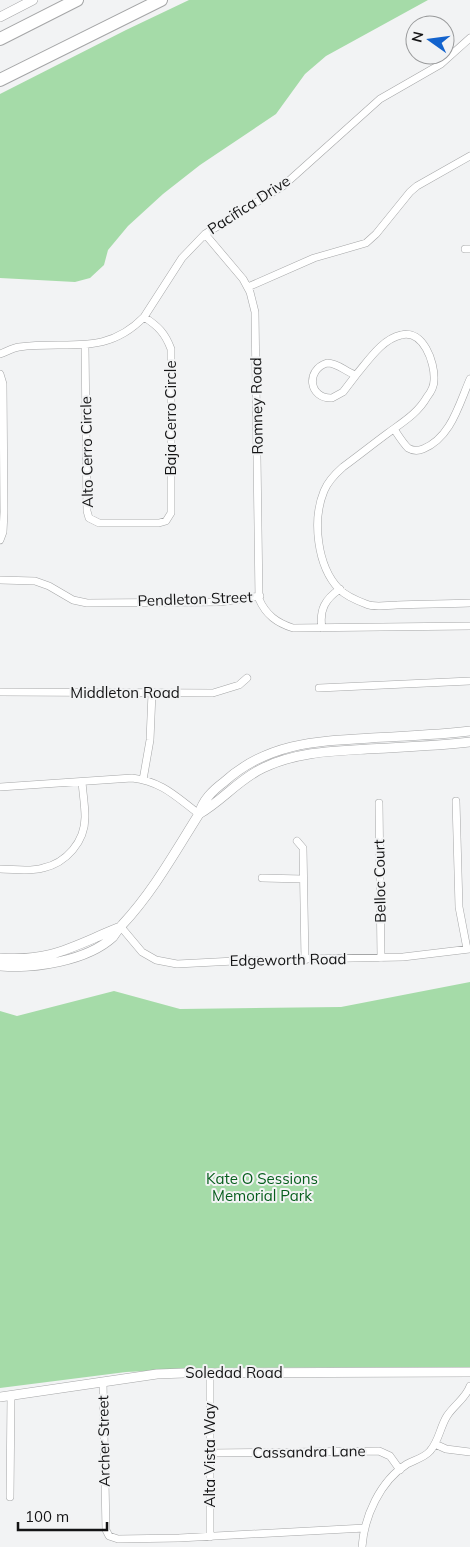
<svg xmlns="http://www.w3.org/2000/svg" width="470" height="1547" font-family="Mulish,sans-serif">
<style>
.green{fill:#a5dba8}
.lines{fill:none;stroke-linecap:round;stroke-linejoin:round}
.minor-casing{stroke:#a5a6a7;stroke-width:8}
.tertiary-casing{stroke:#a5a6a7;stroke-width:10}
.secondary-casing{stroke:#a5a6a7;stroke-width:10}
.motorway-casing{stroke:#a5a6a7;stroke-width:14}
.minor{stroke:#fff;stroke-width:7}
.tertiary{stroke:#fff;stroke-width:9}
.secondary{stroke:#fff;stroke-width:9}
.motorway{stroke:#fff;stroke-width:12}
.labels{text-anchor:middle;stroke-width:4;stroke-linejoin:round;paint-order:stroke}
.street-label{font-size:15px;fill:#141415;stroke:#f2f3f4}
.park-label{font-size:15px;fill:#075e1d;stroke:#f2f3f4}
</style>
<rect width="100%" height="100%" fill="#f2f3f4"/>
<path class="green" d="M189,0H428L326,56L305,74L276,114L200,165L163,194L128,226L108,250L104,265L90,278L75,282L0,278V94L126,30Z
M470,982V1367L207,1368L126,1372L0,1388V1011L17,1016L114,991L180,1009L341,1007Z"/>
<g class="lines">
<g class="minor-casing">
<path id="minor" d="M205,234L243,279L250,292L255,312L259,599C266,615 277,623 293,628L470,626
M465,249H470
M248,287L314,258L366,243L376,234L410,192L417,186L470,156
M85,345L87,511L89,518L99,523H159L166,521L171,513V349C165,333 158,326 144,317
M0,354C6,352 12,348 19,347C67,340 105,357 144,317L182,258L205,234L283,186L380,99L441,64L470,38
M327,363C339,363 345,372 356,375L343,392L332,398C309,399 305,370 327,363Z
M0,374L3,384L4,512L3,532L0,540
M356,375C368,361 382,339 401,335C423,329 435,362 434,380C434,386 431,392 427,397C418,413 403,422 388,433C373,444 358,456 343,467C335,474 328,481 324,491C312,520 317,566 339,589C346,596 358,601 366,604C375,608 387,605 397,605C421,604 446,604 470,603
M394,429C398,435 403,443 408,448C413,451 418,451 423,449C451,438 459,404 470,379
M0,580L35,581L49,586L73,600L87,603L220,602L260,596
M322,628C319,610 325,599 340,589
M319,688L470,681
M0,692L213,693L239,685L247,678
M143,780L150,740L152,693
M0,787L132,778C163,782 175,796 199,814
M456,801L459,907L467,949
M379,803L381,958
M297,841L303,848L305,960
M0,869C14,869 30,872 43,868C66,863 85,842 85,817C85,806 83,794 82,782
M262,878L303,879
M121,927L142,952L156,960L177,964L254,960L403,957L470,949
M210,1373V1537
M103,1382L106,1530L109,1536L118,1539L179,1538L365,1528
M435,1444L446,1449L470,1452
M210,1453L379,1451L390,1456L400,1470
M10,1497L11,1395
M362,1547C364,1517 380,1481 407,1464C414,1460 424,1458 430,1451C439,1441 440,1427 447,1416C454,1405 466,1398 470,1386"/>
</g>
<g class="tertiary-casing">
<path id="tertiary" d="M0,17L33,0
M0,1397L157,1374L184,1373L470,1372"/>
</g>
<g class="secondary-casing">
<path id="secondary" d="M199,814C222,801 239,779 263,768C296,752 332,751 367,749C402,747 436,746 470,742
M0,958C51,962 73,946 118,928
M0,966C34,969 87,961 113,937C116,933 119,928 122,925C153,892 175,852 199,814C203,800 212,791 224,782C267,743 316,741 371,738C404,736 437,735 470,731"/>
</g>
<g class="motorway-casing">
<path id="motorway" d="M0,39L77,0
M0,80L161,0"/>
</g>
<use href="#minor" class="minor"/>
<use href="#tertiary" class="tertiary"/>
<use href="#secondary" class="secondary"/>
<use href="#motorway" class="motorway"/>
</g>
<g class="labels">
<g class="street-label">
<text transform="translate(249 205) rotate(-33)" y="5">Pacifica Drive</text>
<text transform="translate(257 406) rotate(-91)" y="5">Romney Road</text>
<text transform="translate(171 418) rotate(-90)" y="5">Baja Cerro Circle</text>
<text transform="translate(87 452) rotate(-91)" y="5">Alto Cerro Circle</text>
<text transform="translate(195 599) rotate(-2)" y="5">Pendleton Street</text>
<text x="125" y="698">Middleton Road</text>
<text transform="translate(380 881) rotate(-91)" y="5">Belloc Court</text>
<text transform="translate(288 960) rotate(-1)" y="5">Edgeworth Road</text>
<text x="234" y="1378">Soledad Road</text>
<text transform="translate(104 1441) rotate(-91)" y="5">Archer Street</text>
<text transform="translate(309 1452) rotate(-1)" y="5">Cassandra Lane</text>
<text transform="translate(210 1455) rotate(-90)" y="5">Alta Vista Way</text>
</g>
<g class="park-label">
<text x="262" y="1184">Kate O Sessions<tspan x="262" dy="17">Memorial Park</tspan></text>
</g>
</g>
<g transform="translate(430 40) rotate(284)"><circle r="24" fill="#f2f3f4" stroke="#999a9b"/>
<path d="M0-4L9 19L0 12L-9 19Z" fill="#1363cd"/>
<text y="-8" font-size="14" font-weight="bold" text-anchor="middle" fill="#141415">N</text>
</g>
<path d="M18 1522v8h89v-8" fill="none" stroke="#141415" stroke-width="2.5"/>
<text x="25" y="1522" font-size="15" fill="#141415" stroke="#f2f3f4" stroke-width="4" paint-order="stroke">100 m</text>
</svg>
